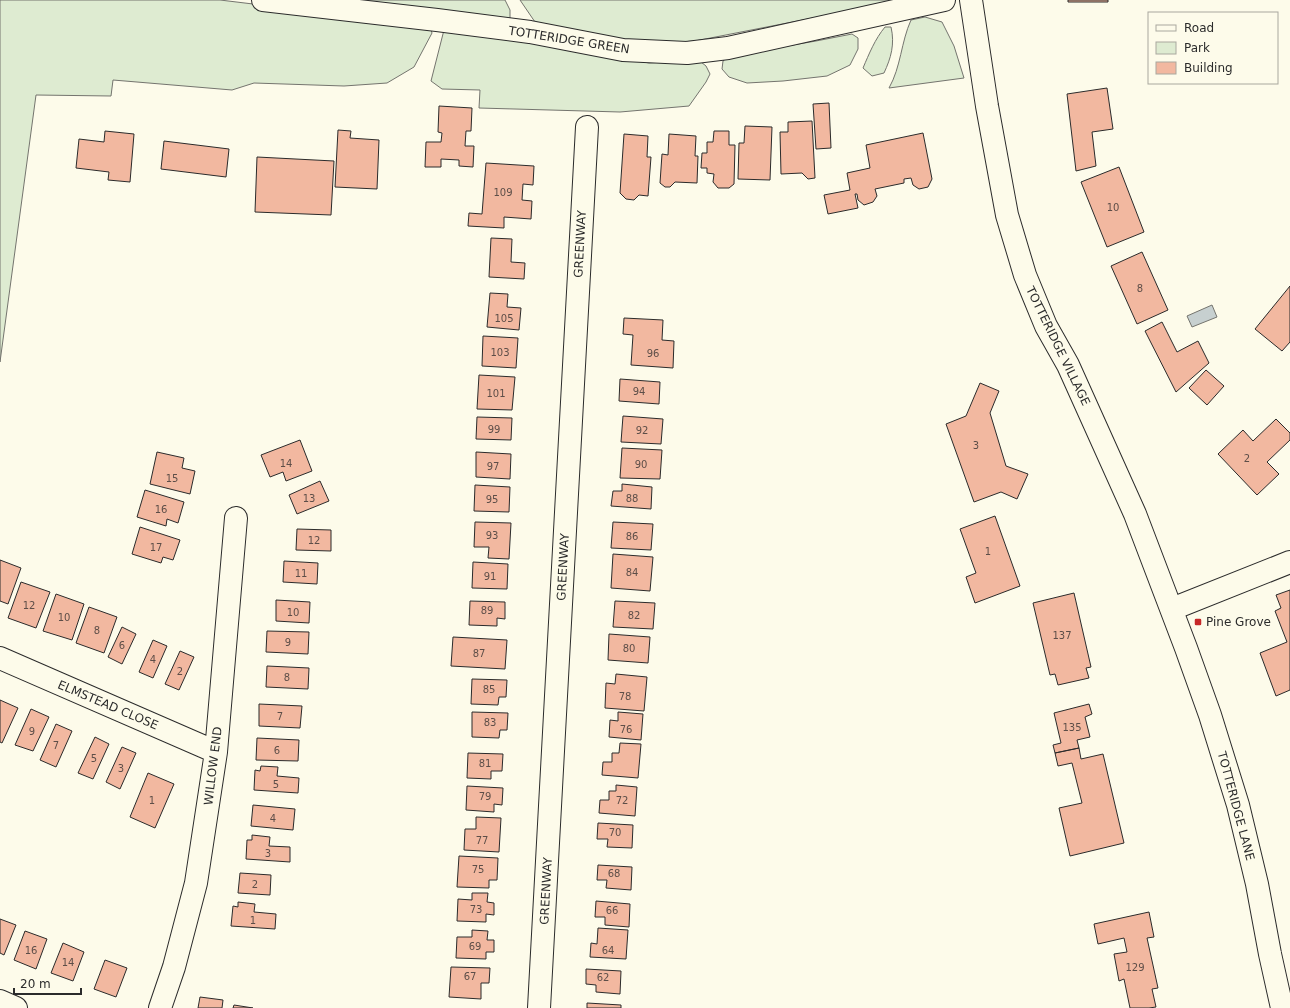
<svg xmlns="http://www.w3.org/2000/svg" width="1290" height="1008" font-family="'DejaVu Sans',sans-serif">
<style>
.green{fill:#deebd1;stroke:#74746e}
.water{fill:#c7d0d0;stroke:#74746e}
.building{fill:#f2b8a0;stroke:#2b2b2b}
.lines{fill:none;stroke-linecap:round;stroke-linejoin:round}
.minor-casing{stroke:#2b2b2b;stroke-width:24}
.major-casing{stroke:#2b2b2b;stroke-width:24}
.minor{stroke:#fdfbea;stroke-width:22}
.major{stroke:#fdfbea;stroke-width:22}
.poi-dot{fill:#c62828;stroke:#fdfbea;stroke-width:1.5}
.labels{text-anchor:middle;stroke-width:3;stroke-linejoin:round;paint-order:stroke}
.number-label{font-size:10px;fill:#5d4e48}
.street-label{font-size:12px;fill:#2b2b2b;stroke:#fdfbea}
.poi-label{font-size:12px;fill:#2b2b2b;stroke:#fdfbea;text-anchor:start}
</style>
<rect width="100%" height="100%" fill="#fdfbea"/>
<path class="green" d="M0,0H220L253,4L325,16L430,26L432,33L414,67L387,83L344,86L254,83L232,90L113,80L111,96L36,95L0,362Z
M325,0H505L510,10V19Z
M520,0H905L695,41L646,44L551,30L535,22Z
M925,17L942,22L954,46L964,78L889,88C901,67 901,42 911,20Z
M445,26L649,63L692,60L701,62L706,66L710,74L706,82L689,106L620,112L479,108L480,90L442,89L431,81Z
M885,27H891C895,44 891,58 884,73L872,76L863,68C869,54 875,39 885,27Z
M852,34L858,38V49L850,65L827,76L783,81L747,83L729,77L722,69L723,61L729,56L816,41Z"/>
<path class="water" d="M1212,305L1217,317L1192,327L1187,316Z"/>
<path class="building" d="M1068,0H1108V2H1068Z
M1107,88L1113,129L1092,132L1096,166L1076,171L1067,94Z
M829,103L831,148L816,149L813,104Z
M439,106L472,108L471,131H466L465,146H474L473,167L459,166V160L441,159V167H425L426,142H441L442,133L438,132Z
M812,121L815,178L808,179L802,173L781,174L780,132H788V122Z
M745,126L772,127L770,180L738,179L739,143H744Z
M338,130L351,131L350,138L379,140L377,189L335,187Z
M105,131L134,134L130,182L108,180L109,172L76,168L79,139L104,142Z
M714,131H729V145H735L734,184L729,188H718L713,182L714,174L707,173V168H701L702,153H707V142H713Z
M923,133L932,179L928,187L919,189L913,185L911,178L904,179V183L875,189L877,196L873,202L864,205L858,200L857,194H855L858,208L828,214L824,195L850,190L847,173L870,168L866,145Z
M624,134L648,136L647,157H651L648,196L639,195L634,200L626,199L620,193Z
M669,134L696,136L695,156H698L697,183L675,182L670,187H665L660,183L662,154L668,155Z
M164,141L229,149L226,177L161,169Z
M257,157L334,161L331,215L255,212Z
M486,163L534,166L533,185L523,184L522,200L532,201L531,219L504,217V228L468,226L469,213L482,214Z
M1119,167L1144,232L1107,247L1081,182Z
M491,238L512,239L511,262L525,263L524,279L489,277Z
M1142,252L1168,310L1137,324L1111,266Z
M1290,286V342L1282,351L1255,329Z
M490,293L508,294L507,307L521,308L519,330L487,327Z
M624,318L663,320L662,340L674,341L673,368L631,365L633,335L623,334Z
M1162,322L1177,352L1198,341L1209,363L1176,392L1145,331Z
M483,336L518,338L516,368L482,366Z
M1206,370L1224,386L1207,405L1189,388Z
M479,375L515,377L512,410L477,409Z
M620,379L660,382L659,404L619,401Z
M980,383L999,391L990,413L1006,466L1028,474L1017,499L1001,492L974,502L946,424L966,416Z
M623,416L663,419L661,444L621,442Z
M477,417L512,418L511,440L476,439Z
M1276,419L1290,433V440L1267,462L1279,474L1257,495L1218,454L1243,430L1253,441Z
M300,440L312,471L286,481L283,472L270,477L261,455Z
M622,448L662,450L660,479L620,478Z
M157,452L184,458L182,468L195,471L190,494L150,484Z
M476,452L511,454L510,479L476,477Z
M320,481L329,501L297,514L289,495Z
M622,484L652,487L651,509L611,506L613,491H622Z
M475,485L510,487L509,512L474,511Z
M145,490L184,502L178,523L167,519L166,526L137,517Z
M995,516L1020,586L975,603L966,577L976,573L960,529Z
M475,522L511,523L509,559L488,558L489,547H474Z
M613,522L653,524L651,550L611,548Z
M140,527L180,540L173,560L163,557L161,563L132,554Z
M297,529L331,530V551L296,550Z
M613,554L653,557L650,591L611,588Z
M0,560L21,568L8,604L0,601Z
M284,561L318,563L317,584L283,582Z
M473,562L508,564L507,589L472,588Z
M21,582L50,592L36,628L8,618Z
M1290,590V690L1276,696L1260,653L1287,642L1275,611L1281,608L1276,595Z
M1074,593L1091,667L1086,668L1089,678L1058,685L1055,674L1050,675L1033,603Z
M56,594L84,604L72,640L43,631Z
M276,600L310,602L309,623L276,621Z
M470,601L505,602V619L497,618V626L469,625Z
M615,601L655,603L653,629L613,627Z
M89,607L117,617L104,653L76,643Z
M122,627L136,634L122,664L108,657Z
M267,631L309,632L308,654L266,652Z
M609,634L650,637L648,663L608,660Z
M453,637L507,640L505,669L451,666Z
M153,640L167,646L153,678L139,672Z
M180,651L194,657L179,690L165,684Z
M267,666L309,668L308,689L266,687Z
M616,674L647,677L644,711L605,708L606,683L615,684Z
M472,679L507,680L506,697H499L498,705L471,704Z
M0,700L18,708L2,743L0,742Z
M259,704L302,706L300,728L259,726Z
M1089,704L1092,714L1085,717L1090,737L1077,740L1079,748L1055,753L1053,745L1061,743L1054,713Z
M31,709L49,717L33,751L15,745Z
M472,712L508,713L507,730H500L499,738L472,737Z
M618,712L643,714L641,740L609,737L610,720L618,721Z
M56,724L72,731L56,767L40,760Z
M95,737L109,744L93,779L78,773Z
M257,738L299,740L298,761L256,760Z
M620,743L641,744L638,778L602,775L603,762H612V753H619Z
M122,747L136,753L120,789L106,782Z
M1079,748L1081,759L1103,754L1124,843L1070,856L1059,808L1082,803L1072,763L1058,766L1055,753Z
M468,753L503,754L502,771H491V779L467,778Z
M261,766L278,767L277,776L299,778L298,793L254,790L255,770L260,771Z
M148,773L174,784L155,828L130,817Z
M616,785L637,787L635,816L599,813L600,800H609V791H616Z
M467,786L503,788L502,805L494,804V812L466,810Z
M253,805L295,809L293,830L251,826Z
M476,817L501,818L499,852L464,850L465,829H476Z
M598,823L633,825L632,848L607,847L608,839H597Z
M252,835L270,837L269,846L290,847V862L246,859L247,840H252Z
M459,856L498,858L497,880H489V888L457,887Z
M598,865L632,867L631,890L606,888L607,880H597Z
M240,873L271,875L270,895L238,893Z
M472,893H488L487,902L494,903V915L486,914V922L457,921L458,899L472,900Z
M596,901L630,904L629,927L605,925V917H595Z
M238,902L255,904L254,912L276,914L275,929L231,926L233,906L238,907Z
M1149,912L1154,937L1147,938L1158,988L1152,989L1156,1007L1149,1008H1130L1124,979L1119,981L1114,954L1127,952L1124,938L1098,944L1094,924Z
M0,919L16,925L4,955L0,953Z
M598,928L628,930L626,959L590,957L591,943L597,944Z
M472,930L488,931L487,940H494V952H486V959L456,958L457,937H472Z
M25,931L47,939L36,969L14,960Z
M63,943L84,952L73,981L51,973Z
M105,960L127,968L116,997L94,989Z
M451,967L490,968L489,983H481V999L449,997Z
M586,969L621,971L620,994L596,992V985L586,984Z
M200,997L223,1000L222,1008H198Z
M587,1003L621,1005V1008H587Z
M234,1005L253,1008H233Z"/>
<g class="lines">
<g class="minor-casing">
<path id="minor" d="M263,0L437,20L530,32L623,50L687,53L728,48L944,0
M1172,609L1290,562
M0,658L216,752
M0,1001L16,1008
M160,1008L174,967L196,883L216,752L236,518
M539,1008L587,127"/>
</g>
<g class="major-casing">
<path id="major" d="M971,0L987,106L1007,215L1025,275L1046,326L1068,365L1135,514L1186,648L1210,715L1238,805L1257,884L1270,954L1282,1008"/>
</g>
<use href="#minor" class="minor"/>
<use href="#major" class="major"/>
</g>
<rect class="poi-dot" x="1194" y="618" width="8" height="8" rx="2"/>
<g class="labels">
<g class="number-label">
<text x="503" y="196">109</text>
<text x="1113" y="211">10</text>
<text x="1140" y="292">8</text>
<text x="504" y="322">105</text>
<text x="500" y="356">103</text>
<text x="653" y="357">96</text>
<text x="639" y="395">94</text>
<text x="496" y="397">101</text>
<text x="494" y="433">99</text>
<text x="642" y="434">92</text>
<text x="976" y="449">3</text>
<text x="1247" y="462">2</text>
<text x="286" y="467">14</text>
<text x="641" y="468">90</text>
<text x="493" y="470">97</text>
<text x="172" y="482">15</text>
<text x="309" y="502">13</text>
<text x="632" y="502">88</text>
<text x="492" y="503">95</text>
<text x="161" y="513">16</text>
<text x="492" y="539">93</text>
<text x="632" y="540">86</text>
<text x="314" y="544">12</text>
<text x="156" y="551">17</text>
<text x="988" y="555">1</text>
<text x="632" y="576">84</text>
<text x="301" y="577">11</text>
<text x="490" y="580">91</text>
<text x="29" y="609">12</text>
<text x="487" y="614">89</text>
<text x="293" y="616">10</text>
<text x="634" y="619">82</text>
<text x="64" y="621">10</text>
<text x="97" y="634">8</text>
<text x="1062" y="639">137</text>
<text x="288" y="646">9</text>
<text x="122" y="649">6</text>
<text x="629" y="652">80</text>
<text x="479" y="657">87</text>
<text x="153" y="663">4</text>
<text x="180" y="675">2</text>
<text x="287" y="681">8</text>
<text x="489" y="693">85</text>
<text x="625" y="700">78</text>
<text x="280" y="720">7</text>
<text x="490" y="726">83</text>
<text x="1072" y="731">135</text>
<text x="626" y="733">76</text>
<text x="32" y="735">9</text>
<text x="56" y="749">7</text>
<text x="277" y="754">6</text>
<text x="94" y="762">5</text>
<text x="485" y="767">81</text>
<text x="121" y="772">3</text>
<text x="276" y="788">5</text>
<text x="485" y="800">79</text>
<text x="152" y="804">1</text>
<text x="622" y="804">72</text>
<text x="273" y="822">4</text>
<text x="615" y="836">70</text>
<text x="482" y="844">77</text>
<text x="268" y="857">3</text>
<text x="478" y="873">75</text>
<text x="614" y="877">68</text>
<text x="255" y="888">2</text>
<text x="476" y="913">73</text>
<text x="612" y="914">66</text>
<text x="253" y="924">1</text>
<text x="475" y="950">69</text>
<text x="31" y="954">16</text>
<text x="608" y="954">64</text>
<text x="68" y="966">14</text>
<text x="1135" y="971">129</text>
<text x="470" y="980">67</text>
<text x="603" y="981">62</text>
</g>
<g class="street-label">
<text transform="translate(569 40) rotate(9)" y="4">TOTTERIDGE GREEN</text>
<text transform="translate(580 244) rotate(-87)" y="4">GREENWAY</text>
<text transform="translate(1058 346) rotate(64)" y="4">TOTTERIDGE VILLAGE</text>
<text transform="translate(563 567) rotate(-87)" y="4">GREENWAY</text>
<text transform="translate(108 705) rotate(23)" y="4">ELMSTEAD CLOSE</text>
<text transform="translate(213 766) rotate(-83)" y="4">WILLOW END</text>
<text transform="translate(1236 806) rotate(75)" y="4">TOTTERIDGE LANE</text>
<text transform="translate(546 891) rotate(-87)" y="4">GREENWAY</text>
</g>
<g class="poi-label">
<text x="1206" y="626">Pine Grove</text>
</g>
</g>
<rect x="1148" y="12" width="130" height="72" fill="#fdfbea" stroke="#a9a89e"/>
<rect x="1156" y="25" width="20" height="6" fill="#fdfbea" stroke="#a9a89e"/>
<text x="1184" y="32" font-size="12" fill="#2b2b2b">Road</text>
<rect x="1156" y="42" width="20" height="12" fill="#deebd1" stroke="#a9a89e"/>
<text x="1184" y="52" font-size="12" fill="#2b2b2b">Park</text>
<rect x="1156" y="62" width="20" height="12" fill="#f2b8a0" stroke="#a9a89e"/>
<text x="1184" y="72" font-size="12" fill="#2b2b2b">Building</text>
<path d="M14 988v6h67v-6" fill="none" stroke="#2b2b2b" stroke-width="2"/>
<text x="20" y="988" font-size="12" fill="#2b2b2b" stroke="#fdfbea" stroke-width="3" paint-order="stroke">20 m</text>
</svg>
